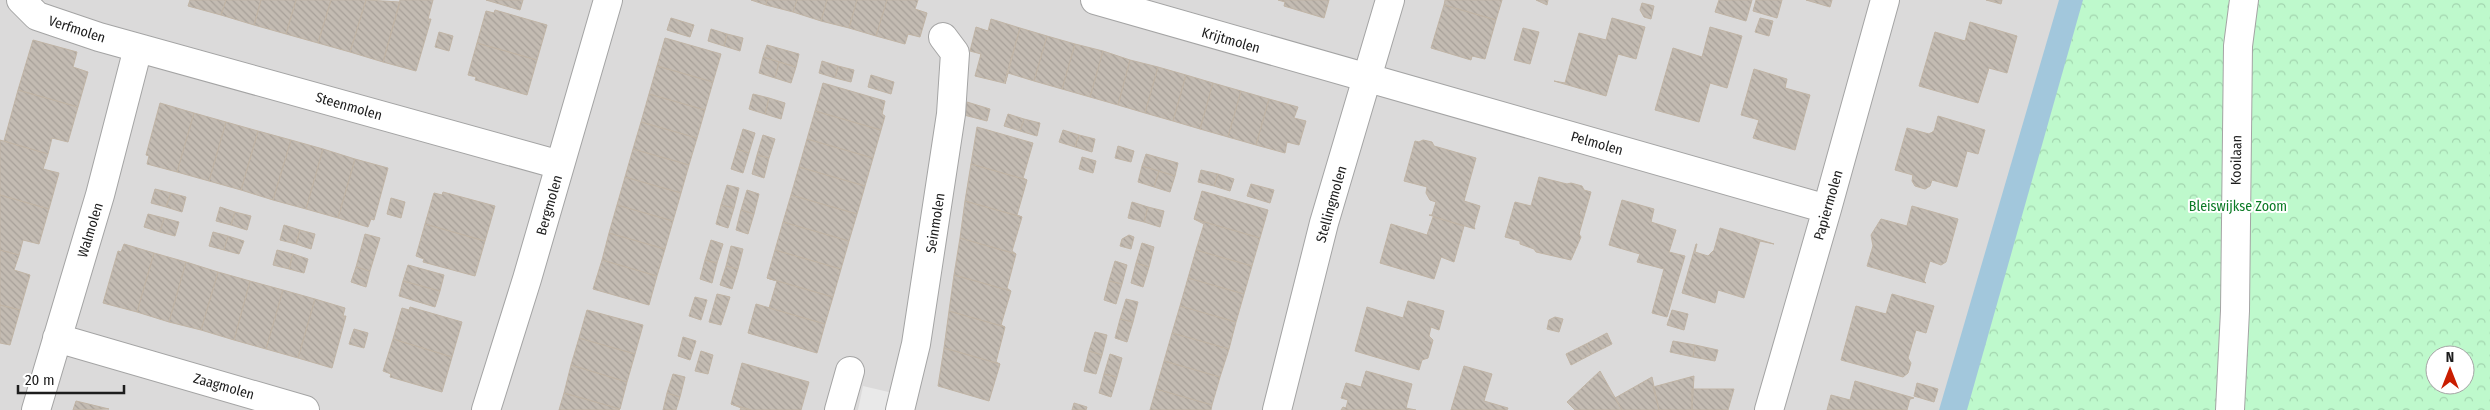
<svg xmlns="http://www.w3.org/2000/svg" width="2490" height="410" font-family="'Fira Sans Condensed',sans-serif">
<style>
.residential{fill:#dbdada}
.park{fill:url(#park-crowns);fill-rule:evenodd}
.parking{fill:#e9e9e9}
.water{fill:#a2c7dc}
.building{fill:url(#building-back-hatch);stroke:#c0b4a5}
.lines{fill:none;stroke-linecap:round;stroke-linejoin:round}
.minor-casing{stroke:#a4a4a4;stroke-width:30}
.minor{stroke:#fff;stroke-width:28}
.labels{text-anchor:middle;stroke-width:4;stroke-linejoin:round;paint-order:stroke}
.street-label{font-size:14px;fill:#1d1d1d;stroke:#fff}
.park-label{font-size:14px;fill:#0b7a25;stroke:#fff}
</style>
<defs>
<pattern id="park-crowns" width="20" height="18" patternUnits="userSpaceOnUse" patternTransform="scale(1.25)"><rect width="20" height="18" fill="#bef9cc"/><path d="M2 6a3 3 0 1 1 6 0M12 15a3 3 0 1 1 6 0" fill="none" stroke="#a3d5af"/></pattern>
<pattern id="building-back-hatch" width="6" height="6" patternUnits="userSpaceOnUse" patternTransform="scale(1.25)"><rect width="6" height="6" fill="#c3bbb2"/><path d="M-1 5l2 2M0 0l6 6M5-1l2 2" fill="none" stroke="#a7a099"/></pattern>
</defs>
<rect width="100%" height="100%" fill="#eeece2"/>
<path class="residential" d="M0,0H2072L1954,410H0Z"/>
<path class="park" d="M2072,0H2490V410H1955ZM2435,355H2465V385H2435Z"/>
<path class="parking" d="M863,386L897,394L894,410H858Z"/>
<path class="water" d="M2059,0H2083L1967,410H1939Z"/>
<path class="building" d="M190,0H226L221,15L188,6Z
M226,0H261L254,25L221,15Z
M261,0H296L286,34L254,25Z
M296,0H331L318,43L286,34Z
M331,0H366L350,52L318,43Z
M366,0L400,2L383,62L350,52Z
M400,0H433L428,19H431L416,71L383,62Z
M486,0H523L520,10Z
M751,0H767L766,5Z
M767,0H797L793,12L766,5Z
M797,0H827L821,21L793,12Z
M827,0H857L849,28L821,21Z
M857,0H887L876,36L849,28Z
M887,0H918L915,9L927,13L920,37L908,34L905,44L876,36Z
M1278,0H1329L1324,18L1284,6L1285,2Z
M1445,0H1502L1496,20L1444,5Z
M1536,0H1548L1547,5Z
M1719,0H1752L1746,21L1715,12Z
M1756,0H1782L1777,18L1753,11Z
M1806,0H1832L1830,7Z
M1986,0H2002L2001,4Z
M1642,3L1654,6L1651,19L1644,17L1640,10Z
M1444,5L1496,20L1485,59L1472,56L1471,60L1431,48Z
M495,10L547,25L537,60L477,43L486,11L494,13Z
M671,18L694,25L690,37L667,30Z
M1612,18L1645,27L1636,59L1618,54L1606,96L1554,81L1565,83L1579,33L1606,40Z
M1760,18L1773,21L1769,36L1755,32Z
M991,19L1020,28L1004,83L975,76L981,54L970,51L976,27L988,31Z
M1970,22L2017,36L2007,73L1989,68L1978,103L1919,86L1935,32L1965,41Z
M1710,27L1742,36L1727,88L1710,83L1699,122L1655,110L1673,48L1702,57Z
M1020,28L1047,36L1034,81L1008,73L1005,84Z
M1523,28L1539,32L1530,64L1514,60Z
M711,29L727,34L724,46L708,41Z
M439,32L453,36L449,51L435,47Z
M727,34L743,38L740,51L724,46Z
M1047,36L1075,44L1062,89L1034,81Z
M665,38L721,54L713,82L657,66Z
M33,40L77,52L73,67L88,72L78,107L18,90Z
M477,43L537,60L527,95L475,80L476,77L468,75Z
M1075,44L1103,51L1090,97L1062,89Z
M767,45L799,54L796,67L763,57Z
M1103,51L1130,60L1118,105L1090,97Z
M763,57L779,62L775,78L759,73Z
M1130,60L1158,67L1145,113L1118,105Z
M822,61L838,66L835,78L819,73Z
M779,62L796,67L791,83L775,78Z
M657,66L713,82L705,110L649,94Z
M838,66L854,70L851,82L835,78Z
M1158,67L1186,75L1173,121L1145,113Z
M1754,69L1787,79L1785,88L1810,95L1795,150L1753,138L1759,120L1741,115Z
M871,75L894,82L891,94L868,87Z
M1186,75L1213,83L1200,129L1173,121Z
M823,83L885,101L882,114L885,116L881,130L815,111Z
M1213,83L1241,91L1228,137L1200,129Z
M18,90L78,107L68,142L52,138L48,154L4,141Z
M1241,91L1269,99L1256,145L1228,137Z
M649,94L705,110L697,138L641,122Z
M753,94L769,98L765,114L749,109Z
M769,98L785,103L781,119L765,114Z
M1269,99L1298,107L1294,118L1306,121L1299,145L1287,142L1285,153L1256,145Z
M967,102L990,109L987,121L964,115Z
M160,103L194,113L177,172L147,164L149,156L146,155Z
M815,111L881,130L873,158L807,139Z
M194,113L226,122L209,181L177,172Z
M1008,114L1024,119L1020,131L1004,126Z
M1938,116L1985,130L1978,154L1967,151L1957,187L1932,180L1930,186L1925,189L1915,186L1912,181L1913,175L1895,170L1907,128L1929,134L1934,131Z
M1024,119L1040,123L1037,136L1020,131Z
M226,122L258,131L241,190L209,181Z
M641,122L697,138L689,165L633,149Z
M977,127L1033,143L1023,178L1027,180L971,164Z
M743,129L755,133L749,153L737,149Z
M1063,130L1079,135L1075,147L1059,142Z
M258,131L291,140L273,200L241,190Z
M763,135L775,139L769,158L757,155Z
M1079,135L1095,139L1092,152L1075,147Z
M807,139L873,158L865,186L799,167Z
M0,140L48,154L43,169L59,173L49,209L0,195Z
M291,140L323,149L306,209L273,200Z
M1423,140L1432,142L1434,146L1476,158L1464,201L1480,206L1474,227L1475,229L1429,215H1432L1436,202L1430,200L1426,193L1427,187L1404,181L1415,141L1419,142Z
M1118,146L1134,151L1131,162L1115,158Z
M323,149L355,159L338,218L306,209Z
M633,149L689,165L681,193L625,177Z
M737,149L749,153L743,173L731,169Z
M1146,154L1178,163L1175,176L1142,166Z
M757,155L769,158L764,178L752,174Z
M1082,157L1096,161L1093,173L1079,169Z
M355,159L388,168L374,220L371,219L368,227L338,218Z
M971,164L1027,180L1017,215L1022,217L965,201Z
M1142,166L1159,171L1154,187L1138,182Z
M799,167L865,186L857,214L791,195Z
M1201,170L1218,174L1214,186L1198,182Z
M1159,171L1175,176L1170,192L1154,187Z
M1218,174L1234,179L1230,191L1214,186Z
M625,177L681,193L673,221L617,205Z
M1539,177L1567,184L1571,183L1582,186L1584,190L1591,192L1579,234L1581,237L1571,260L1536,252L1534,249L1520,244V241L1505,237L1515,202L1531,206Z
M1251,184L1274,190L1270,203L1247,196Z
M727,185L739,188L734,208L721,205Z
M155,189L171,193L166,207L151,203Z
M747,190L759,194L754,214L741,210Z
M1202,191L1268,210L1260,238L1194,219Z
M443,192L495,206L485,241L425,224L434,193L442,195Z
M171,193L186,197L182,212L166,207Z
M0,195L49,209L39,244L23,240L19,255L0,250Z
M791,195L857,214L849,241L783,222Z
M391,198L405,202L401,218L387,214Z
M1622,200L1654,209L1651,222L1676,230L1669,252L1685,256L1667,317L1652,313L1664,269L1637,262L1640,254L1609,245Z
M965,201L1022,217L1012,251L1016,254L960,238Z
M1132,202L1148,207L1144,222L1128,218Z
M617,205L673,221L665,249L609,233Z
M721,205L734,208L728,228L716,224Z
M1912,206L1958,219L1946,262L1941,265L1930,261L1924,281L1926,283L1867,266L1873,246L1871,235L1881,219L1907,226Z
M220,207L235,212L231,225L216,221Z
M1148,207L1164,211L1160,227L1144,222Z
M741,210L754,214L748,234L736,230Z
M235,212L251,216L247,230L231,225Z
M148,214L164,218L160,232L144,227Z
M1433,217L1464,226L1454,262L1441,257L1434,279L1380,263L1391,224L1427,235Z
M164,218L179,222L175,236L160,232Z
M1194,219L1260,238L1252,266L1196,250L1204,224Z
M783,222L849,241L841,269L775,250Z
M425,224L485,241L475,276L423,262L424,259L416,256Z
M284,225L300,230L296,244L280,240Z
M1720,228L1774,244L1760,241L1744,298L1718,290L1715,303L1682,293L1696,244H1697L1695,252L1708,256L1714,250Z
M300,230L315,234L311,249L296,244Z
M213,232L228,236L224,250L209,246Z
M609,233L665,249L657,276L602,260Z
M365,234L380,238L370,271L356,267Z
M1129,235L1134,237L1131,249L1120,246L1122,239Z
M228,236L244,241L239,254L224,250Z
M960,238L1016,254L1007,288L1011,291L954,275Z
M711,240L723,244L717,263L705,260Z
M1142,243L1154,247L1149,267L1136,263Z
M124,244L154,253L137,312L103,303L118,251L121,252Z
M731,246L743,249L738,269L726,266Z
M0,250L19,255L14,270L30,275L20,310L0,305Z
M277,250L293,254L289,269L273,265Z
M775,250L841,269L833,297L767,278Z
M1196,250L1252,266L1244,294L1188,278Z
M154,253L186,262L169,322L137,312Z
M293,254L308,259L304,273L289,269Z
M602,260L657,276L649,305L593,289Z
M705,260L717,263L712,283L700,279Z
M1115,261L1127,265L1122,284L1109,281Z
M186,262L218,272L201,330L169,322Z
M1136,263L1149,267L1143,287L1131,283Z
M408,265L444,275L440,291L403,281Z
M726,266L738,269L732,289L720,285Z
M356,267L370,271L366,287L351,282Z
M218,272L250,281L234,340L201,330Z
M954,275L1011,291L1001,325L1005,327L949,311Z
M767,278L833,297L825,324L769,308L777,281Z
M1188,278L1244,294L1236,322L1180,306Z
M250,281L283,290L266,349L234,340Z
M403,281L440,291L435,307L399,296Z
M1109,281L1122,284L1116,304L1104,300Z
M283,290L315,299L298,358L266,349Z
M717,294L730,297L721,325L709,322Z
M1892,294L1934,306L1926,333L1916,330L1908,358L1911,363L1908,373L1903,377L1841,360L1856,306L1886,314Z
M695,297L707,300L701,320L689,316Z
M315,299L345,308L343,316H346L332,368L298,358Z
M1126,299L1138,302L1133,322L1120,319Z
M1408,301L1444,311L1439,330L1431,327L1429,336L1433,340L1428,358L1422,360L1419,370L1355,351L1367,307L1403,318Z
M756,304L825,324L817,353L748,333Z
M0,305L20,310L10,345L0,343Z
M1180,306L1236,322L1229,349L1172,333Z
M410,307L462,322L452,357L393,339L402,308L409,310Z
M587,310L643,325L635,354L579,338Z
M1672,310L1688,314L1684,330L1667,325Z
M949,311L1005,327L996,362L1000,364L944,348Z
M1555,317L1563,319L1559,332L1547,329L1549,320Z
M1120,319L1133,322L1127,342L1115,338Z
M354,329L368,333L364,348L349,344Z
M1095,332L1107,335L1102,355L1089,351Z
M1172,333L1229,349L1220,377L1164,361Z
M1607,333L1612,344L1592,354L1586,344Z
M683,337L696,341L690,360L678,356Z
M579,338L635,354L627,382L571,365Z
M393,339L452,357L442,392L390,377L391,374L383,371Z
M1673,341L1695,345L1693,357L1670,352Z
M1586,344L1592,354L1571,365L1566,354Z
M1695,345L1718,350L1715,361L1693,357Z
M944,348L1000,364L989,401L938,386Z
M701,351L713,355L708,374L695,371Z
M1089,351L1102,355L1096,374L1084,371Z
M1110,354L1122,358L1117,377L1104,374Z
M1164,361L1220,377L1212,405L1156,389Z
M742,363L809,382L801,410H751L731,404Z
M571,365L627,382L620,409L564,393Z
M1464,366L1492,374L1484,401L1508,408L1507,410H1451Z
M1366,371L1412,384L1406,408L1416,410H1341L1343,407L1346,408L1348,400L1341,398L1346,383L1361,387Z
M1600,371L1622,410H1575L1567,402Z
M673,374L685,377L680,397L667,393Z
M1104,374L1117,377L1111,397L1099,393Z
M1694,376L1692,410H1659L1653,387Z
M1652,377L1659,410H1622L1615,398Z
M1855,381L1914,398L1910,399L1907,410H1827L1831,395L1850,400Z
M1917,383L1938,389L1934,402L1914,396Z
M1156,389L1212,405L1211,410H1150Z
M1692,389H1734L1728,410H1692Z
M564,393L620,409L619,410H559Z
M667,393L680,397L676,410H663Z
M76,401L109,409L73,410Z
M1074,403L1087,407L1086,410H1072Z
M731,404L751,410H740L741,408Z"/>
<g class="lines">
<g class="minor-casing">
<path id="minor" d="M21,0L37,16L99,37L560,165
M1095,0L1827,209
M57,338L305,410
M36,410L100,195L138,48
M486,410L527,279L608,0
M839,410L850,371
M900,410L916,344L951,114L955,53L943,37
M1277,410L1324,223L1390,0
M1769,410L1827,209L1885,0
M2230,410L2235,311L2238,46L2244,0"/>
</g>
<use href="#minor" class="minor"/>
</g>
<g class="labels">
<g class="street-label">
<text transform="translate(77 29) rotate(18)" y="5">Verfmolen</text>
<text transform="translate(1231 40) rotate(16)" y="5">Krijtmolen</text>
<text transform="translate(349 106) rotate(16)" y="5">Steenmolen</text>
<text transform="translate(1597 143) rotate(16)" y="5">Pelmolen</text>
<text transform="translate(2236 160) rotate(-89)" y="5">Kooilaan</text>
<text transform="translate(1331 204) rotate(-74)" y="5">Stellingmolen</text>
<text transform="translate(549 205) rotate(-74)" y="5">Bergmolen</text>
<text transform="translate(1828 205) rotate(-74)" y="5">Papiermolen</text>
<text transform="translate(935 223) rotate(-81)" y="5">Seinmolen</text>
<text transform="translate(90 230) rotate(-73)" y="5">Walmolen</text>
<text transform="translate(224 386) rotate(16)" y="5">Zaagmolen</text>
</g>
<g class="park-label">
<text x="2238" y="211">Bleiswijkse Zoom</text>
</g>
</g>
<g transform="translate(2450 370)"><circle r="24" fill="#ffffff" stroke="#a5a5a5"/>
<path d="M0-4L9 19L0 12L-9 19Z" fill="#c91d00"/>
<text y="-8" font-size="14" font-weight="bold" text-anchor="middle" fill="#1d1d1d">N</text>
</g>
<path d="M18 385v8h106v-8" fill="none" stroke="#1d1d1d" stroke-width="2.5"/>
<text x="25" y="385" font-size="15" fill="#1d1d1d" stroke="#ffffff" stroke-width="4" paint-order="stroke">20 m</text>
</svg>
